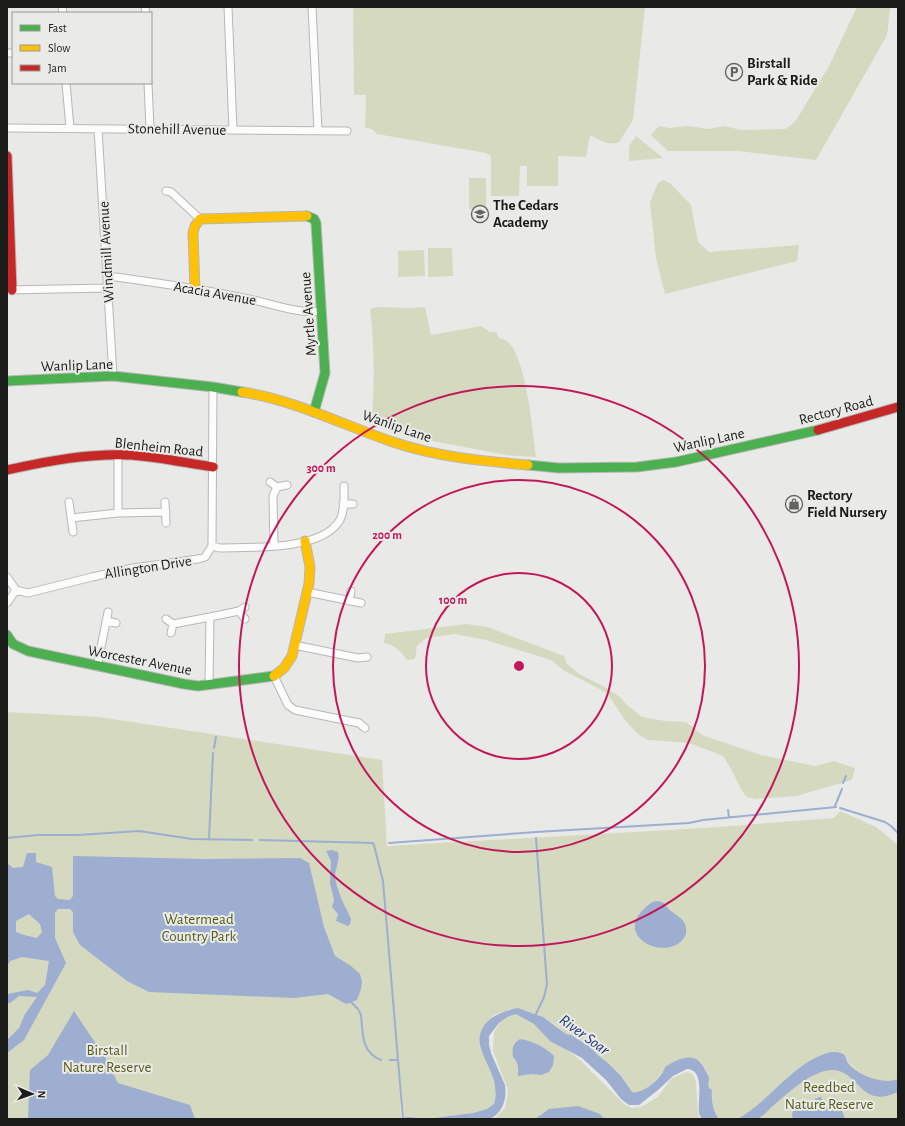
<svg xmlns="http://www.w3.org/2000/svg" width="905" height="1126" font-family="'Alegreya Sans',sans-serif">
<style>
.green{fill:#d4d9bf}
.water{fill:#9daed0;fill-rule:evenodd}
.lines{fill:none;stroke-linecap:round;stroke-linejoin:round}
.stream{stroke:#9daed0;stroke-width:2}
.street-casing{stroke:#b7b7b6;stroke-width:9}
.fast-casing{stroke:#b7b7b6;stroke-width:11}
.slow-casing{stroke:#b7b7b6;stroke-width:11}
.jam-casing{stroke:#b7b7b6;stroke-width:11}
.street{stroke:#fcfcfc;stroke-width:7}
.fast{stroke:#4caf50;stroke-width:9}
.slow{stroke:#ffc107;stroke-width:9}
.jam{stroke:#c62828;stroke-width:9}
.ring{fill:none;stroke:#c2185b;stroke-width:2}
.labels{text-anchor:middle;stroke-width:4;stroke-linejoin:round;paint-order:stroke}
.poi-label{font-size:15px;font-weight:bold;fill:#1b1b1a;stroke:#eaebe7;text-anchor:start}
.street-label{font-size:15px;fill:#1b1b1a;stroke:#eaebe7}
.park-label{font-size:15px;fill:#565d1d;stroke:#eaebe7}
.water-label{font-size:16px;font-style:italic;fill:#1f3774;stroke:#eaebe7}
.centre{fill:#c2185b;stroke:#eaebe7;stroke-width:2}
.ring-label{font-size:12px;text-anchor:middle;font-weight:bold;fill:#c2185b;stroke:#eaebe7;stroke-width:4;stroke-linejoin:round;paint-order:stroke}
</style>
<rect width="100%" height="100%" fill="#e9eae8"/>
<path class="green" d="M353,7H645L633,120L619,142C610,147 598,139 590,135L586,157L558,156V186H527V166H520L519,196H491V156L486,153L377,134L373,130L365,127L366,95H354Z
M857,7H890L888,29L886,37L816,160L738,151H668L651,135L659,126L669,128L687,126L709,129L724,126L741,130L785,129L790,126L797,119L829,66Z
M636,136L663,158L629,161V146Z
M469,178H486V208L469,209Z
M663,180L670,183L691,205L698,242L709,252L799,245L797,261L665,294L656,258L650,202L658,183Z
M428,248H452L453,276L428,277Z
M424,250L425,276L398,277V251Z
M377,307L409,308L425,307L431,335L481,326L490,332H496L499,338C501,339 503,339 505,340C526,350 533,434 536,457L506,455L433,441L372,424C374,386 375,347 370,309Z
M466,624L488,627L564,656L567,664L579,674L603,686L620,697L627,705L642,717L665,721L686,722L702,735L761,755L815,766L834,761L855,768L852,780L796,796L755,799L747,797L742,791L731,769L723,756L689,743L648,740L639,735L625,720L607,693L563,670L551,660L486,640L455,634L426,638L417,646L415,659L407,660C400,651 396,645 384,643L385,634Z
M7,712L99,717L382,760L387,846L704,828L834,818L840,811L876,827L898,845V1079C894,1081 890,1082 886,1082C872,1081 849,1070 846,1056L830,1052L807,1063L790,1075L754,1109L739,1119H719C713,1112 711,1099 712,1090L709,1088V1077L701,1062L696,1059L687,1058L665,1067L664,1070C657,1080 645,1095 632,1092L621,1076L607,1062L599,1056L590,1047L571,1035L566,1034L554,1024L538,1015L525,1010L510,1009L494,1015L485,1025L480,1035L496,1090L494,1104L487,1109L473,1113L426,1119L404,1117L398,1054L401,1119H7Z
M512,1013H521L580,1060L624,1104L632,1108L641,1107L658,1097L671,1079L686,1072L693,1074L696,1082L698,1115L701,1119H494L505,1108L508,1090L493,1051L494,1032L501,1021Z
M827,1066L898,1089V1119H754L788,1089Z"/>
<path class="water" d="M332,850L338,852C340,861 335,869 335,877C337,892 345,906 351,919L350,924L348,926L336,921L338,914L332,907L334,900L330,883L331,861L326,851Z
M27,853H36V862L52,867L55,896L58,899L70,900L73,896V856L205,859L300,858L309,863L324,927L335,956L351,966L360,974L362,982L361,989L357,1000L346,1004L328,994L294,998L149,992L127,981L80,945L73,932V912L70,909H58L55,913V938L66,963L24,1040L7,1053V1040L19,1028L25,1014L37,997L19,996L10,1003H7V994L28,990L37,993L45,985L49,961L22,957L10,961L7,966V863L13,868L23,867ZM29,914L40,924L42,932L37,938L24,935L16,932V921Z
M656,901C667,902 664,905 671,911C681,919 687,920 686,934C673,964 616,940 641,912C646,907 649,903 656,901Z
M518,1008L543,1017L566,1034L571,1035L590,1047L599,1056L607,1062L621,1076L632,1092C644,1094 662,1078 665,1067C679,1058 697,1050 705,1070C706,1072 709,1076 709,1078C709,1082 708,1084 709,1088L712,1090C711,1099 713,1112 719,1119H702L699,1114C697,1101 706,1070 687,1069L673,1076L658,1090L639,1105H629L621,1099L606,1080L582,1058L550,1041L534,1024L518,1015L515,1014L507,1017L499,1023L489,1036V1045L491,1053L505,1085C507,1099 503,1112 490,1119H392L409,1117L426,1119L473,1113L487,1109L494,1104C499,1087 491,1072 484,1057C483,1053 481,1049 480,1045C476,1022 499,1011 518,1008Z
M74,1011L106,1059L118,1083L190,1105L195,1119H28L30,1070L48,1055Z
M520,1039C533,1041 545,1047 554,1056L553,1065L549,1072L541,1075L531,1074L518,1076C518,1068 519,1063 513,1057C512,1049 512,1044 520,1039Z
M830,1052C834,1052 839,1052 843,1054C847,1056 846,1061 849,1064C859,1076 884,1085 898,1079V1092C859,1110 860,1070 832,1070C813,1070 789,1092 775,1104C770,1108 765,1115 759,1118C754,1121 744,1119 738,1119C771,1100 792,1063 830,1052Z
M820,1097H821L823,1105L825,1107H830V1099L835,1097L838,1100L845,1119H793C790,1110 796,1108 804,1104L811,1107L815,1099Z
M578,1106L600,1114L604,1119H535L549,1109Z"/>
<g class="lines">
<path class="stream" d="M214,748L216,737
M843,783L846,776
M835,806L842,789
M840,808L885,822L891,826L898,833
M728,810L729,817
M7,838L38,835H78L139,831L192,839L252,840
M536,838L547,984L544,997L536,1014
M209,839L213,753
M260,840L373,843L374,845L383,881L403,1119
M389,843L536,832L689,823L703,820L836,807
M351,1002L358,1009
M359,1011L361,1015C363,1034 361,1052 381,1060
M390,1060H398"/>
<g class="street-casing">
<path id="street" d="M62,7L63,13
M145,7L146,13
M228,7L233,130
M312,7L318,131
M7,53H13
M66,83L70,128
M148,83L150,129
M7,128L347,131
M98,129L113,376
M166,191L171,192L200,219
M107,277H116C159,283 202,289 244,298C268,302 298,315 322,311
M7,290L108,288
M118,455V513L166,512
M270,482L277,487
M69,502L73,532
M165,502L166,523
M343,504H353
M71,518L118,513
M212,546L213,387
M274,546L273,496L277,487L287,485
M7,577L16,590L28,593L92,577L133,568L198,559L205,557L212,546L220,548C252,547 322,551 340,520C345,510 344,497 344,486
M307,592L361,603
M349,601L351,591
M7,603L16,590
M239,611L245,619
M166,619L173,624L171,633
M106,621L116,623
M173,624L210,617
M294,645L358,658L367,657
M97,667L108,612
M274,676L288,705L295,710L359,723L365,728
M209,684L210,617L239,611L245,607"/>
</g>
<g class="fast-casing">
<path id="fast" d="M307,216L314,219L316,223L325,373L314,412
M7,381L113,376L213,387L242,392
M528,465L559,468L637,467L676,462L818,430
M7,635L13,644L28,651L184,684L198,686L274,676"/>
</g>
<g class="slow-casing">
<path id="slow" d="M195,289L193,233L195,226L200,219L307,216
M242,392C295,400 343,425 393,442C437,457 482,461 528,465
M274,676L284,668L292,656L309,584L310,567L305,541"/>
</g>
<g class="jam-casing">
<path id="jam" d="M7,156L12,290
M818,430L898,407
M7,470C48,461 89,453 131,455C159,457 186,463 213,467"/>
</g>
<use href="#street" class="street"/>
<use href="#fast" class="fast"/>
<use href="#slow" class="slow"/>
<use href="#jam" class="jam"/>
</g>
<g class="ring">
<circle cx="519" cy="666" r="93"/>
<circle cx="519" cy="666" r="186"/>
<circle cx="519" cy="666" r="280"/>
</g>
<defs>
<g id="parking-ring" transform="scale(0.9)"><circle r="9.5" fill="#eaebe7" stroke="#636362" stroke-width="1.5"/><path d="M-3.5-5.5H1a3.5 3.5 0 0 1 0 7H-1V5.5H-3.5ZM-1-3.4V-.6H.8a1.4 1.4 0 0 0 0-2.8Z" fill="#636362"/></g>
<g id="school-ring" transform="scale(0.9)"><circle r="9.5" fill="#eaebe7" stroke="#636362" stroke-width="1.5"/><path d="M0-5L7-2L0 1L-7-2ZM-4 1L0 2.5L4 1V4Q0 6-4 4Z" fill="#636362"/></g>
<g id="shop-ring" transform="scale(0.9)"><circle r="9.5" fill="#eaebe7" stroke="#636362" stroke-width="1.5"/><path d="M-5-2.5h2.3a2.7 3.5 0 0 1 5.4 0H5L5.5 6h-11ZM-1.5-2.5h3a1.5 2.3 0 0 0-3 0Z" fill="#636362"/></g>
</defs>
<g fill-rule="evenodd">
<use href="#parking-ring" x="734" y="72"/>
<use href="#school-ring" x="480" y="214"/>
<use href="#shop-ring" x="794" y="504"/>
</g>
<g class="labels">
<g class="poi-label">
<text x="747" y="68">Birstall<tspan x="747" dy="17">Park &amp; Ride</tspan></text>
<text x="493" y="210">The Cedars<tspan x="493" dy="17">Academy</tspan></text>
<text x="807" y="500">Rectory<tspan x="807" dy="17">Field Nursery</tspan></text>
</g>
<g class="street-label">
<text transform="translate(177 129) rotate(1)" y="5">Stonehill Avenue</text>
<text transform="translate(106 252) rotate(-93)" y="5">Windmill Avenue</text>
<text transform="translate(215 293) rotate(10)" y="5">Acacia Avenue</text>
<text transform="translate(308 314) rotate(-94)" y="5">Myrtle Avenue</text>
<text transform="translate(77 365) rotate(-2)" y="5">Wanlip Lane</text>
<text transform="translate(836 410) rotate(-15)" y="5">Rectory Road</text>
<text transform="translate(397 426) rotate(19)" y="5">Wanlip Lane</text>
<text transform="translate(709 440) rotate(-12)" y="5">Wanlip Lane</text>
<text transform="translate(159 447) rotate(6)" y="5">Blenheim Road</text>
<text transform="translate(148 567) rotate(-9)" y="5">Allington Drive</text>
<text transform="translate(140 660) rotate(11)" y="5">Worcester Avenue</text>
</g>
<g class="park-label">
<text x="199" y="924">Watermead<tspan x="199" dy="17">Country Park</tspan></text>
<text x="107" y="1055">Birstall<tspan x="107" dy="17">Nature Reserve</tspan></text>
<text x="829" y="1092">Reedbed<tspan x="829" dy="17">Nature Reserve</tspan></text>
</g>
<g class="water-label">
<text transform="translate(585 1034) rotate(36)" y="6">River Soar</text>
</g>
</g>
<circle cx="519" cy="666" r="6" class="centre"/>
<g class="ring-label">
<text x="321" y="472">300 m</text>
<text x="387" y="539">200 m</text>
<text x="453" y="604">100 m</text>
</g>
<rect width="905" height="1126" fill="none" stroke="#1b1b1a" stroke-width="16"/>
<rect x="12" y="12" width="140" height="72" fill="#eaebe7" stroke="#979895"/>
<rect x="20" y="25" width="20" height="6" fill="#4caf50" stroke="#979895"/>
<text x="48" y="32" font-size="12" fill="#1b1b1a">Fast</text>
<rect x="20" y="45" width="20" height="6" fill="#ffc107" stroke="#979895"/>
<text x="48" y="52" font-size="12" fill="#1b1b1a">Slow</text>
<rect x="20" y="65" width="20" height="6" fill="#c62828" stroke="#979895"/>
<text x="48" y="72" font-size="12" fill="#1b1b1a">Jam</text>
<g transform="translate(32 1094) rotate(92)" stroke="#eaebe7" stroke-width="3" paint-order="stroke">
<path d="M0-3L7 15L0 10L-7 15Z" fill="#1b1b1a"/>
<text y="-6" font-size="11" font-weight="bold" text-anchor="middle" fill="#1b1b1a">N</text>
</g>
</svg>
